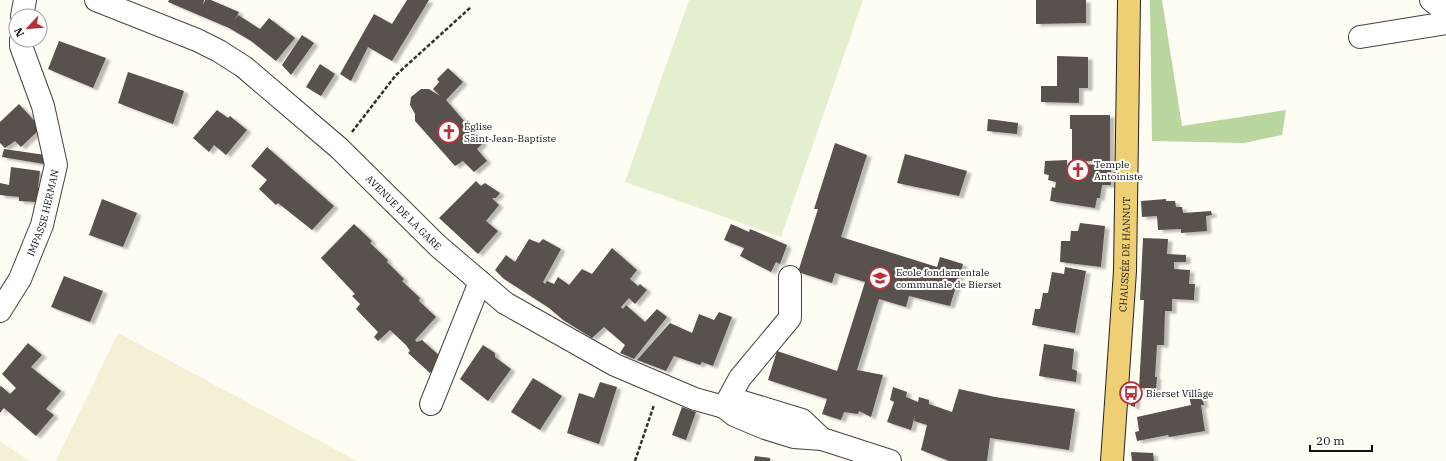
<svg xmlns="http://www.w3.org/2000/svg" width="1446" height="461" font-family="'IBM Plex Serif',serif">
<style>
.farmland{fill:#f3f0d5}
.forest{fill:#b9d69f}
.pitch{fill:#e4efd0}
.building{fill:#58514d;filter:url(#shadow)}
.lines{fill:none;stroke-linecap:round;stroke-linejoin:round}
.minor-casing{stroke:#434343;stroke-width:24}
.major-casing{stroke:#212121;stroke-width:24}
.path{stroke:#323232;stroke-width:2.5;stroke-dasharray:4 2;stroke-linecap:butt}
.minor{stroke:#fff;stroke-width:22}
.major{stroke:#eecf73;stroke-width:22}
.labels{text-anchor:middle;stroke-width:4;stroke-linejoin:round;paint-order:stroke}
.poi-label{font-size:10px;fill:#101010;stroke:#fff;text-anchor:start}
.street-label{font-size:10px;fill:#101010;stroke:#fff}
</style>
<defs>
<filter id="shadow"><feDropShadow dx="4.5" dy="2.5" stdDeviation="1" flood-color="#0004"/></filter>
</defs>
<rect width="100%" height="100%" fill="#fefcf3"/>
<path class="farmland" d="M118,333L357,461H56Z
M0,441L29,461H0Z"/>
<path class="forest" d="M1150,0H1162L1182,126L1286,110L1282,135L1244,143L1152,141Z"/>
<path class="pitch" d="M689,0H863L781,237L625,182Z"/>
<path class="building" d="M169,0H204L203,5L205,0H211L239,12L234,21L238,15L260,29L269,18L295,38L276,61L251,41L229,28L168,2Z
M407,0H429L392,61L368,47L351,81L340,74L374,14L392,24Z
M1036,0H1086V23L1036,24Z
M302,35L314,43L291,75L282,65Z
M59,41L106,58L93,88L48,69Z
M1057,56L1088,57V88H1079V103L1041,102V86H1057Z
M320,64L335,74L321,96L306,87Z
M448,68L463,82L446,100L483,143L477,149L487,161L474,172L463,161L455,166L415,121V114L410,105L411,97L421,89H429L440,96L433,89L439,82L437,79Z
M128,72L184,91L173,124L118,103Z
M19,104L41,128L21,147L15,141L5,148L0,143V122Z
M217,110L228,118L230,116L247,130L226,155L214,145L209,152L193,138Z
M1070,115H1110V161H1072V129H1070Z
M988,119L1018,123L1017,134L987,131Z
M835,143L867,155L841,237L937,267L940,257L963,264L950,306L909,296L906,307L879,299L857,370L883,375L871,417L859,411L858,414L844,412L841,420L822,414L827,399L768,380L777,351L837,371L861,295L866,297L861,295L865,282L835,273L832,283L798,272L818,209H814Z
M267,147L334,206L312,230L278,203L276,205L259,189L267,180L251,166Z
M4,149L45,155L44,164L2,157Z
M905,154L967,171L959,196L897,183Z
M1067,160V166L1085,167V164L1111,166V185H1102L1100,198H1097L1095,208L1050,201L1052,187L1055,188L1056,182L1048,180L1049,175L1044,174L1045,161Z
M11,167L40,171L38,188L41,189L37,202L19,201V197L0,195V183L9,185Z
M476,181L481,186L485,183L500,193L496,198H492L499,205L486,221L498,231L478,254L439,218Z
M102,199L137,213L123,247L89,235Z
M1166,199V201H1175L1176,207H1182L1183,213L1211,211L1212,215L1206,216L1207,231L1181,233V229L1158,230L1157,216L1142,217L1141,201Z
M1080,223L1105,226L1101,267L1060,262L1061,241H1070L1071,231H1078Z
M354,224L372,241L370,243L388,260L387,262L404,279L402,281L420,298L419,301L436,317L415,340L417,342L422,340L443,359L430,373L408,353L410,351L406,345L390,330L378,341L374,337L378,332L356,309L360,304L352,296L355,294L321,258Z
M731,224L749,232L750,229L787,245L780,264L776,262L771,272L740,256L744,248L724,240Z
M1143,238L1168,239L1167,254L1186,255V262H1174V269L1190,270L1189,284H1195L1194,300L1172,299V311H1165L1164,345H1157L1155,377H1157L1156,389L1139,388L1144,300H1140Z
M529,239L539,243L543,239L561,249L543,282L545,284L547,281L554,284L558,277L569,285L582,269L592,274L612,248L637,270L630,279L638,286L640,284L647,290L635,304L629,298L621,307L623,309L626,305L645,322L657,309L667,317L634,359L620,353L625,345L604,327L592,338L563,320L549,308L504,279L495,270L506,255L515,262Z
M1065,267L1086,271L1075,333L1032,325L1035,309H1040L1043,293H1048L1052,272L1064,274Z
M64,276L103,291L90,322L51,307Z
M719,312L732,317L713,366L702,362L700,365L674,356L666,371L637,360L670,323L692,333L699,314L714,320Z
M28,343L42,355L31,367L61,391L46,409L54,415L36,436L4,408L0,413V387L1,386L10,394L16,388L2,374Z
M1044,344L1074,349L1072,369L1077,371L1076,382L1039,376Z
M483,345L495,353V357L511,369L488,401L460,379Z
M533,378L562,396L540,430L511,412Z
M600,382L617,387L599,444L567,433L579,393L594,398Z
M893,387L907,392L906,397L918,402L919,397L929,400V404L952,412L959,389L995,397L1075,409L1069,450L990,438L987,461H949L921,450L927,425L914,421L915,415L911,430L887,422L894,402L890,400Z
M1200,389L1204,405H1201L1205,431L1169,437L1168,435L1137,441L1135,432L1139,431L1137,417L1191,405L1188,391Z
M1132,394H1136L1135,407L1131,406Z
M682,407L696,412L686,440L672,435Z
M1131,452L1153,453L1154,461H1132Z
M755,456L770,458V461H754Z"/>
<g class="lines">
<g class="minor-casing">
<g id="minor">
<path id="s1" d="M96,0L197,40L219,51L244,67L339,148L438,246L505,303L615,365L695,399L724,407L734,415L765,428L794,437L822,439L890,461"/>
<path d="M1431,0L1446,12"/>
<path d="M22,16L25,0"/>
<path d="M1360,37L1446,23"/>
<path id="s2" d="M0,311L20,279L42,225L56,165L43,106L21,46V40"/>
<path d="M431,404L480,282"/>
<path d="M724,407L740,378L790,318V277"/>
<path d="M724,407L743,402L802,420L822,439"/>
</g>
</g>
<g class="major-casing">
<g id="major">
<path id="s3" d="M1112,461L1125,271L1129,0"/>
</g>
</g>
<path class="path" d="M352,132L396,75L471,7
M635,461L654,405"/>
<use href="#minor" class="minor"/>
<use href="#major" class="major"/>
</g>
<defs>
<g id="church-ring" transform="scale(1.15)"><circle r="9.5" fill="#fff" stroke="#b63139" stroke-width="1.5"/><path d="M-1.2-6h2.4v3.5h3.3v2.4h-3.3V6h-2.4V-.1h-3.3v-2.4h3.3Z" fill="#b63139"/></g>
<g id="school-ring" transform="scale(1.15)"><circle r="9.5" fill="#fff" stroke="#b63139" stroke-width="1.5"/><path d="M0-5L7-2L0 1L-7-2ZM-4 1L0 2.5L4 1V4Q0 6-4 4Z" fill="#b63139"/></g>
<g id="bus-ring" transform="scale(1.15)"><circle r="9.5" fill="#fff" stroke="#b63139" stroke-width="1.5"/><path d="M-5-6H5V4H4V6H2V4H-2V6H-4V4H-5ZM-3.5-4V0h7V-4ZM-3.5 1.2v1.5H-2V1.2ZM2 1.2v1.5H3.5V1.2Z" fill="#b63139"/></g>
</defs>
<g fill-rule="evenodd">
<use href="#church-ring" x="449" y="132"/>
<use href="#church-ring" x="1078" y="170"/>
<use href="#school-ring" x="880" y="278"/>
<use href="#bus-ring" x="1131" y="393"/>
</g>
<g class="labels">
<g class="poi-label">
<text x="464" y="130">Église<tspan x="464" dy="12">Saint-Jean-Baptiste</tspan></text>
<text x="1094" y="168">Temple<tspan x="1094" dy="12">Antoiniste</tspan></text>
<text x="896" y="276">Ecole fondamentale<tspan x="896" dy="12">communale de Bierset</tspan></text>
<text x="1146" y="397">Bierset Village</text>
</g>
<g class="street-label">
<text dy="4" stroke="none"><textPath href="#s2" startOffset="108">IMPASSE HERMAN</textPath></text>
<text dy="4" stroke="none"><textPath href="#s1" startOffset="379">AVENUE DE LA GARE</textPath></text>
<text dy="4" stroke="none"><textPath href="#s3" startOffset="207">CHAUSSÉE DE HANNUT</textPath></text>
</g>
</g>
<g transform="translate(28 28) rotate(244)"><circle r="19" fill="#ffffff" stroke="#9f9f9f"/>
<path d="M0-3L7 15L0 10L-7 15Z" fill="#b63139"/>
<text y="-6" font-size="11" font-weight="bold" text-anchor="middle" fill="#101010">N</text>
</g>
<path d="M1310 445v6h62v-6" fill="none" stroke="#101010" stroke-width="2"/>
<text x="1316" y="445" font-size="12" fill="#101010" stroke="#ffffff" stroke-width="3" paint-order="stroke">20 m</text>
</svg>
